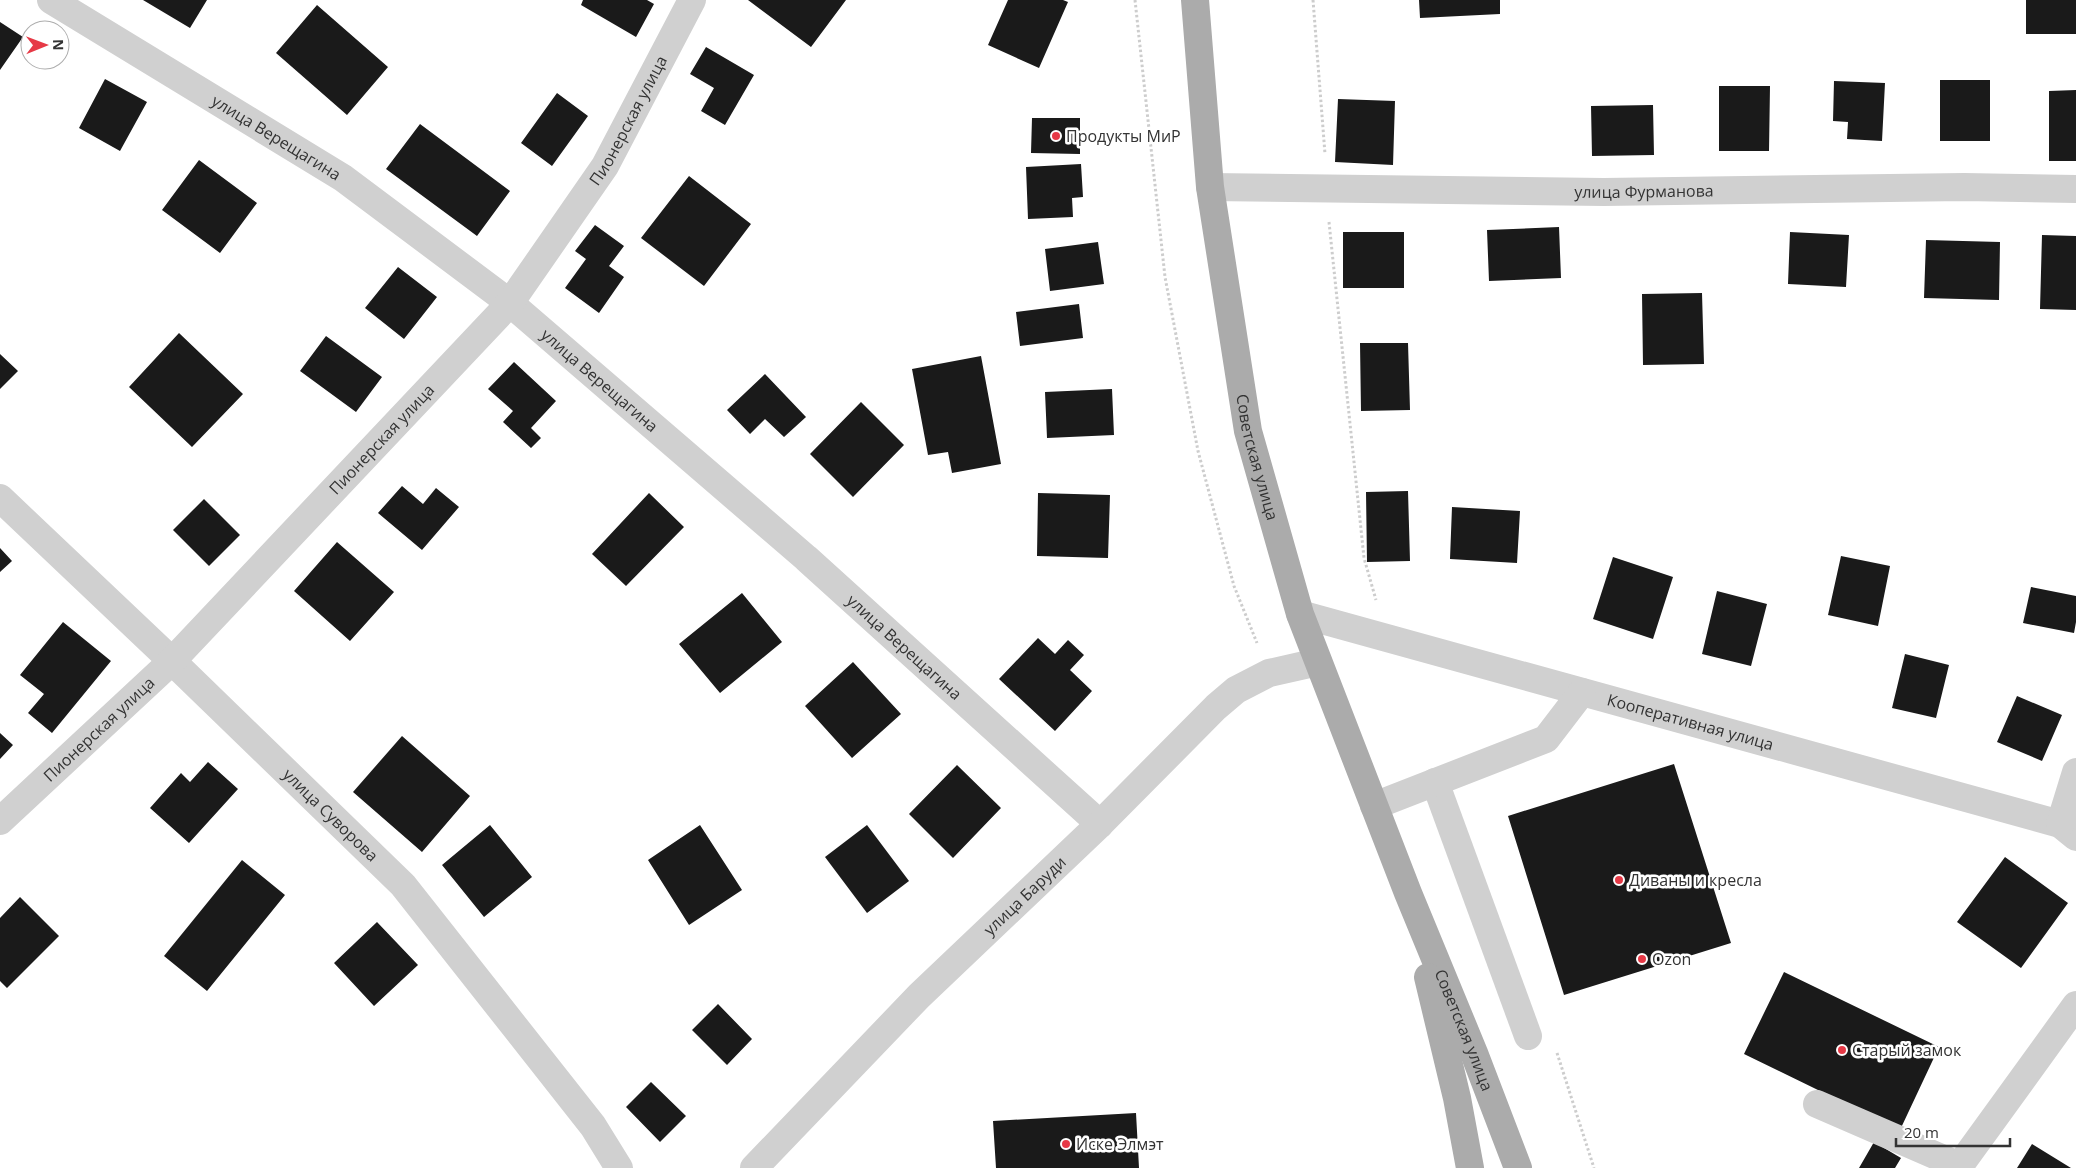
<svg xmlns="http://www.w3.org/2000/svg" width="2076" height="1168" font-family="'Open Sans',sans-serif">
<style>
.building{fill:#1a1a1a}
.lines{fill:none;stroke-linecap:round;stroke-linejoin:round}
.path{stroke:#cdcdcd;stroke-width:3;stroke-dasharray:2.5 2.5;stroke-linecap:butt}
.minor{stroke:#d0d0d0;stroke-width:28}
.major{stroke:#ababab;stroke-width:28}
.poi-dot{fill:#e63946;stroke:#fff;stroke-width:2}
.labels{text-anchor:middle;stroke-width:5;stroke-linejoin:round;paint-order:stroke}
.street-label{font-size:16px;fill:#333;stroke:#fff}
.poi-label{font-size:16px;fill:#333;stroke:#fff;text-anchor:start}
</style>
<rect width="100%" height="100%" fill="#fff"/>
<path class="building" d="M143,0H207L190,28Z
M583,0H647L654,4L636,37L581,5Z
M748,0H846L811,47Z
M1008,0H1063L1068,2L1039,68L988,45Z
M1419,0H1500V14L1420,18Z
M2026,0H2076V34H2026Z
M317,5L388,67L347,115L276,53Z
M0,22L23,37L0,70Z
M706,47L754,75L725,125L701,111L714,88L690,74Z
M105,79L147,102L120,151L79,128Z
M1940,80H1990V141H1940Z
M1834,81L1885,83L1882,141L1847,139L1848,122L1833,121Z
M1719,86H1770L1769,151H1719Z
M2076,90V161H2049V91Z
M557,93L588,116L552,166L521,143Z
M1338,99L1395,101L1393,165L1335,162Z
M1653,105L1654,155L1592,156L1591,106Z
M1032,118H1080V154L1031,153Z
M420,124L510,191L477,236L386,169Z
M199,160L257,203L220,253L162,210Z
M1081,164L1083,197L1072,198L1073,217L1028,219L1026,167Z
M689,176L751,224L704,286L641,238Z
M595,225L624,246L609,266L624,277L599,313L565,288L586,259L575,251Z
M1559,227L1561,278L1489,281L1487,230Z
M1343,232H1404V288H1343Z
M1790,232L1849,235L1846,287L1788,284Z
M2042,235L2076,236V310L2040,309Z
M1926,240L2000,242L1999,300L1924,298Z
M1098,242L1104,284L1050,291L1045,249Z
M398,267L437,297L404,339L365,308Z
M1702,293L1704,364L1643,365L1642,294Z
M1079,304L1083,338L1020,346L1016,312Z
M179,333L243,394L192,447L129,387Z
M326,336L382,377L356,412L300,371Z
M1360,343H1408L1410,410L1361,411Z
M0,354L18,371L0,389Z
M981,356L1001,464L952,473L948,452L928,455L912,369Z
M514,362L556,401L531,428L541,438L531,448L503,422L513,411L488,389Z
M765,374L806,417L784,437L765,419L750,434L727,410Z
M1112,389L1114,435L1047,438L1045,392Z
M861,402L904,445L853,497L810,454Z
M402,486L423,504L436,488L459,507L422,550L378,513Z
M1408,491L1410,561L1367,562L1366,492Z
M649,493L684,527L626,586L592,554Z
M1038,493L1110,495L1108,558L1037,556Z
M204,499L240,535L209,566L173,530Z
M1452,507L1520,511L1517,563L1450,559Z
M337,542L394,592L350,641L294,591Z
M0,548L12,561L0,572Z
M1841,556L1890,566L1878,626L1828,615Z
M1613,557L1673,577L1653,639L1593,619Z
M2031,587L2076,596V622L2074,633L2023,623Z
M1717,591L1767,604L1751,666L1702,654Z
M742,593L782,642L720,693L679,644Z
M63,622L111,661L52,733L28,713L44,694L20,675Z
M1038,638L1055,654L1068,640L1084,655L1070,670L1092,691L1055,731L999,679Z
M1905,654L1949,665L1936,718L1892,708Z
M853,662L901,714L852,758L805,706Z
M2017,696L2062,715L2042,761L1997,742Z
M0,733L13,745L0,759Z
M402,736L470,796L422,852L353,792Z
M208,762L238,789L189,843L150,808L181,773L190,782Z
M1674,764L1731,943L1564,995L1508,816Z
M957,765L1001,808L953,858L909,814Z
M490,825L532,877L484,917L442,865Z
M700,825L742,890L689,925L648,860Z
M867,825L909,881L867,913L825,857Z
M2005,857L2068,903L2021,968L1957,922Z
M242,860L285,895L207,991L164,956Z
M20,897L59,936L7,988L0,981V918Z
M377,922L418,965L374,1006L334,963Z
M1784,972L1939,1047L1900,1130L1744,1054Z
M718,1004L752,1039L727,1065L692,1030Z
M651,1082L686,1116L660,1142L626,1107Z
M1136,1113L1139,1168H996L993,1121Z
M1874,1142L1901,1158L1895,1168H1859Z
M2032,1144L2071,1168H2017Z"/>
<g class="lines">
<path class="path" d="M1135,0L1165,277L1198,451L1234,586L1257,643
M1313,0L1325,154
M1329,222L1364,558L1376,600
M1557,1053L1594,1168"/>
<g class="minor">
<path id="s1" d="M51,0L343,178L510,303L806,558L1100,824"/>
<path id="s2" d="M1210,187L1604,192L1964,187L2076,189"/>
<path id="s3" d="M0,498L172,661L403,885L593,1126L619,1168"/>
<path id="s4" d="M1300,614L2060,824L2076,837"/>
<path d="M1435,782L1528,1036"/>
<path d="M1374,806L1546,739L1582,692"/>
<path id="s5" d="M0,821L172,661L510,303L605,166L692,0"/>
<path d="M2060,824L2076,772"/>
<path d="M1817,1104L1960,1166"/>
<path id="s6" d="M754,1168L919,996L1100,824L1216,707L1236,690L1269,673L1318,662"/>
<path d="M1958,1168L2076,1005"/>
</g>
<g class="major">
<path id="s7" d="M1195,0L1210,187L1248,431L1300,614L1408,893L1474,1053L1518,1168"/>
<path d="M1428,977L1457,1098L1470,1168"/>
</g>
</g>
<g class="poi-dot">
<circle cx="1056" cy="136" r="5"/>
<circle cx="1619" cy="880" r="5"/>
<circle cx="1642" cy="959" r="5"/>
<circle cx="1842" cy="1050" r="5"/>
<circle cx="1066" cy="1144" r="5"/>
</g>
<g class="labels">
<g class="street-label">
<text dy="6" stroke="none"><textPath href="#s5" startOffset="945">Пионерская улица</textPath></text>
<text dy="6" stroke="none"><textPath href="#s1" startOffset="264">улица Верещагина</textPath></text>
<text dy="6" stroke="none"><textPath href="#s2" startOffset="434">улица Фурманова</textPath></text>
<text dy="6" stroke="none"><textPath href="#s1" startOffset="669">улица Верещагина</textPath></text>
<text dy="6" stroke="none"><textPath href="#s5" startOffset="540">Пионерская улица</textPath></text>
<text dy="6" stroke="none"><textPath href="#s7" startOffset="462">Советская улица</textPath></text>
<text dy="6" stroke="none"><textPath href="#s1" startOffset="1074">улица Верещагина</textPath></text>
<text dy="6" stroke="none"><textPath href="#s4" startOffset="405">Кооперативная улица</textPath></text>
<text dy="6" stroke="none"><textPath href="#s5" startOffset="135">Пионерская улица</textPath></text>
<text dy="6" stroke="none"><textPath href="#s3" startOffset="458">улица Суворова</textPath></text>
<text dy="6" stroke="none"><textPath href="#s6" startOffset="384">улица Баруди</textPath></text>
<text dy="6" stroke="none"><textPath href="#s7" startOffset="1072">Советская улица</textPath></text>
</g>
<g class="poi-label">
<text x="1066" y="142">Продукты МиР</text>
<text x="1629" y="886">Диваны и кресла</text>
<text x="1652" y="965">Ozon</text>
<text x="1852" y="1056">Старый замок</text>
<text x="1076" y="1150">Иске Элмэт</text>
</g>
</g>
<g transform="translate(45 45) rotate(89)"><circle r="24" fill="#ffffff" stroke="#adadad"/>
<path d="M0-4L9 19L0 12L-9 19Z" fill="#e63946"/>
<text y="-8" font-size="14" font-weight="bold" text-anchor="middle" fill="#333333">N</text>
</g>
<path d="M1896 1138v8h114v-8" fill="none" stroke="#333333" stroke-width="2.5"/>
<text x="1904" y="1138" font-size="15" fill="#333333" stroke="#ffffff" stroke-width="4" paint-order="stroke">20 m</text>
</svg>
